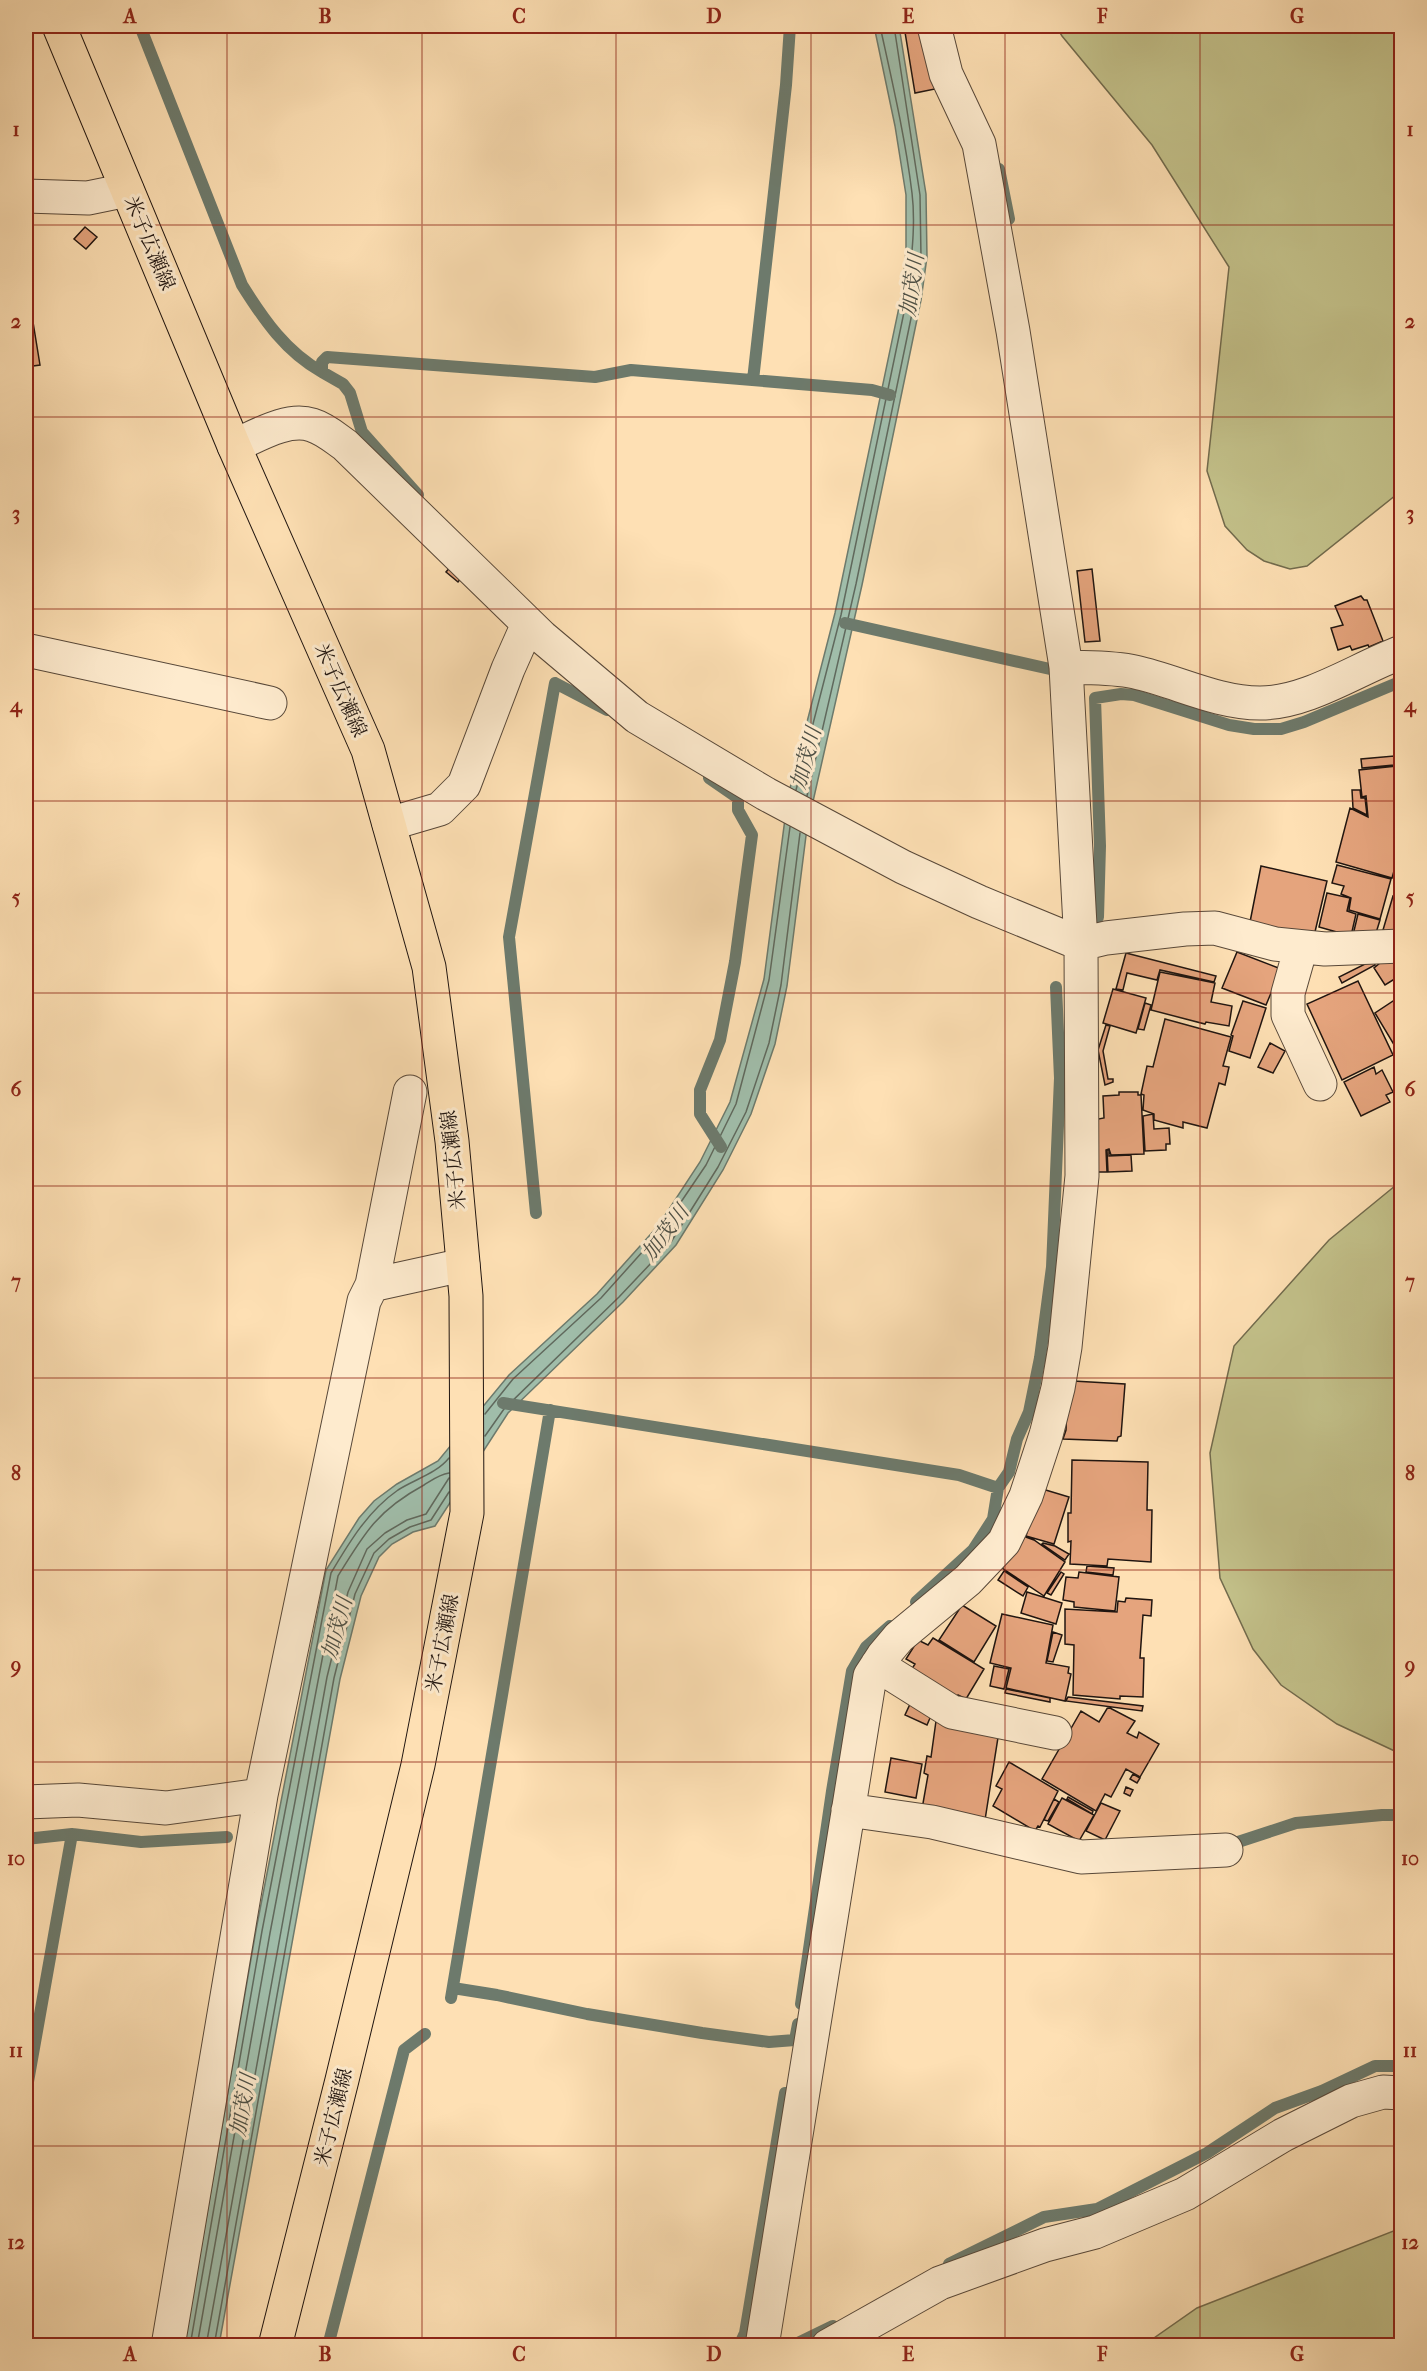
<svg xmlns="http://www.w3.org/2000/svg" width="1427" height="2371" font-family="'IM FELL French Canon','Noto Serif JP',serif">
<style>
.green{fill:#c3c18a;stroke:#726b4d;stroke-width:1.5}
.water{fill:#a0bdaa;stroke:#6d7a6c;stroke-width:1.5}
.lines{fill:none;stroke-linecap:round;stroke-linejoin:round}
.shore{stroke:#60695d;stroke-width:1.5}
.stream{stroke:#6d7a6c;stroke-width:12}
.building{fill:#e5a47d;stroke:#201510;stroke-width:1.5}
.minor-casing{stroke:#584839;stroke-width:35}
.major-casing{stroke:#201510;stroke-width:35}
.minor{stroke:#feebce;stroke-width:33}
.major{stroke:#fee0b4;stroke-width:33}
.grid{fill:none;stroke:#8f2418;stroke-width:1.5;stroke-opacity:0.55}
.labels{text-anchor:middle;stroke-width:6;stroke-linejoin:round;paint-order:stroke}
.street-label{font-size:20px;fill:#201510;stroke:#feebce}
.water-label{font-size:21px;font-style:italic;fill:#4d5046;stroke:#feebce}
.neatline{fill:none;stroke:#8f2418;stroke-width:2}
.grid-label{font-size:20px;text-anchor:middle;font-weight:bold;fill:#8f2418}
</style>
<rect width="100%" height="100%" fill="#fee0b4"/>
<filter id="stains"><feTurbulence type="fractalNoise" baseFrequency=".00333" numOctaves="4"/><feColorMatrix values="0 0 0 0 .2 0 0 0 0 .09 0 0 0 0 .02 0 0 0 .5 -.17"/></filter>
<radialGradient id="worn" r=".72"><stop offset=".6" stop-color="#630" stop-opacity="0"/><stop offset="1" stop-color="#630" stop-opacity=".3"/></radialGradient>
<path class="green" d="M1056,26H1401V491L1307,566L1290,569L1264,561L1247,550L1225,526L1207,471L1229,267L1152,145L1062,36Z
M1401,1181V1754L1337,1724L1281,1685L1253,1649L1220,1578L1210,1453L1234,1346L1329,1240Z
M1401,2228V2345H1144L1197,2308Z"/>
<path class="water" d="M874,26H899L926,194L927,257L921,300L862,585L807,828L787,986L775,1044L751,1114L723,1170L676,1245L623,1302L508,1413L435,1526L413,1532L392,1544L379,1557L361,1596L340,1679L219,2345L184,2346L256,1930L326,1570L359,1518L374,1501L397,1484L438,1461L509,1375L597,1294L658,1226L700,1162L730,1102L764,979L788,796L835,613L902,293L906,251V195L895,126Z"/>
<g class="lines">
<path class="shore" d="M796,790L841,615L908,293C911,260 916,226 912,193C905,136 892,81 880,26
M807,796L856,584L915,299L921,257L920,195L894,26
M485,1414L513,1379L601,1298L662,1230L706,1165L736,1104L769,980L790,827
M485,1436L504,1409L619,1297L671,1242L718,1167L746,1112L769,1043L781,985L800,833
M190,2346L262,1931L331,1573C350,1541 368,1511 398,1490C415,1479 436,1474 449,1458
M197,2346L270,1933L338,1576C365,1532 378,1510 424,1485C432,1480 440,1474 449,1473
M206,2346L327,1677L348,1592L367,1549L385,1533L407,1520L426,1514L449,1478
M214,2346L334,1678L355,1594L374,1553L389,1539L410,1527L431,1520L449,1492"/>
<path class="stream" d="M140,26L242,285C264,320 286,352 322,372V362L327,357L595,377L631,370L872,390L890,395
M999,169L1009,219
M322,372L343,384L350,393L362,432L418,495
M753,380L786,85L790,26
M845,623L1050,669
M709,778L738,798V810L752,835L735,962L720,1040L700,1090V1114L721,1147
M1098,917L1100,846L1095,698L1121,694L1134,695L1229,725L1254,729H1281L1304,722L1402,681
M536,1213L509,937L555,683L607,710
M503,1403L959,1475L998,1488
M916,1602L973,1550L993,1519L998,1488L1009,1472L1017,1439L1029,1412L1040,1358L1052,1267L1060,1078L1056,987
M26,1839L72,1834L141,1842L227,1837
M1226,1842H1238L1296,1823L1382,1815H1402
M453,1988L497,1995L587,2014L702,2033L769,2042L795,2040L798,2024
M451,1998L550,1410
M801,2004L832,1791L852,1671L866,1647L890,1626
M26,2093L72,1834
M949,2264L1044,2217L1097,2209L1207,2153L1275,2108L1322,2091L1375,2066H1402
M794,2345L833,2326
M328,2346L404,2050L425,2034
M739,2346L745,2333L785,2093"/>
</g>
<path class="building" d="M904,26H918L935,89L915,93Z
M85,227L97,237L86,249L74,239Z
M26,279L40,365L26,367Z
M454,563L465,573L458,582L446,572Z
M1092,569L1100,641L1085,642L1077,571Z
M1361,596L1364,600H1367L1383,641L1369,647L1368,645L1352,650L1350,646L1338,650L1331,628L1343,625L1335,606Z
M1394,756V765L1362,768L1361,759Z
M1397,766L1402,843L1392,878L1336,862L1350,808L1368,817L1366,796L1362,797L1359,770Z
M1352,790H1360L1361,798H1365L1367,815L1353,808Z
M1337,865L1391,879L1380,919L1349,910L1351,898L1341,894L1344,886L1332,883Z
M1261,866L1327,881L1314,936L1250,922Z
M1327,893L1350,898L1347,911L1356,914L1351,936L1319,927Z
M1393,896L1402,899V936L1383,930Z
M1358,914L1380,920L1376,933L1353,935Z
M1237,952L1281,969L1266,1005L1222,988Z
M1126,953L1216,976L1214,982L1160,970L1157,980L1127,973L1123,990L1116,989Z
M1392,953L1400,964L1401,975L1385,985L1374,968Z
M1373,960L1375,965L1342,983L1339,977Z
M1160,972L1215,983L1211,1002L1232,1006L1229,1026L1206,1022L1205,1024L1151,1010Z
M1358,981L1393,1055L1342,1080L1307,1004Z
M1113,989L1146,998L1136,1033L1103,1023Z
M1402,990V1058L1375,1013L1399,997L1397,993Z
M1243,1001L1266,1008L1250,1058L1229,1051L1233,1036L1231,1035Z
M1145,1003L1151,1005L1144,1030L1138,1029Z
M1165,1019L1231,1037L1223,1066L1229,1067L1225,1085L1219,1083L1207,1128L1183,1122V1128L1154,1120V1114L1143,1110L1144,1095L1141,1094L1147,1066L1153,1067Z
M1106,1025L1110,1026L1103,1051L1108,1079H1113V1082L1105,1085L1098,1050Z
M1270,1043L1285,1051L1273,1073L1258,1067Z
M1374,1067L1376,1074L1382,1070L1393,1092L1386,1095L1390,1102L1361,1116L1344,1082Z
M1119,1092H1138V1095H1141L1144,1154L1111,1155L1109,1149L1106,1150L1107,1172H1096L1093,1120L1104,1118L1103,1096L1119,1095Z
M1153,1114L1154,1129L1169,1128L1170,1144H1166V1150L1145,1151L1143,1116Z
M1107,1150H1109V1156L1131,1155L1132,1171L1108,1172Z
M1073,1381L1125,1384L1121,1436L1118,1437L1117,1441L1063,1439L1066,1430L1067,1398Z
M1072,1460L1148,1462L1147,1510H1152L1151,1562L1108,1559L1107,1566L1070,1564L1071,1541L1068,1542V1513H1071Z
M1039,1488L1069,1497L1054,1544L1026,1536Z
M1023,1536L1034,1540L1065,1562L1044,1596L1002,1568Z
M1043,1543L1055,1546L1069,1554L1065,1560L1042,1544Z
M1087,1566L1114,1568L1113,1575L1086,1572Z
M1004,1571L1028,1587L1023,1596L998,1580Z
M1061,1572L1064,1574L1051,1595L1047,1593Z
M1079,1572L1119,1577L1115,1611L1074,1607V1602L1063,1600L1066,1577L1078,1578Z
M1027,1592L1062,1603L1056,1624L1021,1613Z
M1126,1598L1152,1600L1151,1616L1143,1615L1140,1658H1144L1143,1697L1120,1696V1699L1073,1695L1074,1645L1065,1644V1609L1117,1612L1118,1601L1125,1602Z
M962,1605L996,1626L974,1662L939,1640Z
M1002,1614L1053,1625L1046,1663L1069,1667L1068,1673L1071,1674L1065,1701L1006,1688L1011,1668L990,1663Z
M1053,1632L1062,1635L1053,1662L1047,1661Z
M933,1638L984,1669L966,1699L958,1695L954,1702L908,1675L915,1664L906,1659L918,1640L928,1645Z
M994,1666L1009,1669L1004,1689L990,1686Z
M1006,1689L1050,1698V1702L1005,1693Z
M1068,1697L1143,1706L1142,1711L1066,1701Z
M911,1702L933,1711L927,1725L905,1715Z
M1108,1707L1135,1721L1127,1733L1137,1738L1139,1732L1159,1744L1140,1777L1126,1769L1111,1797L1105,1794L1096,1811L1042,1779L1081,1711L1099,1722Z
M936,1721L999,1731L985,1820L922,1809L928,1775L924,1773L927,1756L931,1757Z
M891,1758L922,1764L916,1798L885,1792Z
M1009,1762L1058,1791L1040,1827L1038,1826L1035,1831L993,1806L1002,1789L996,1786Z
M1133,1774L1140,1778L1137,1783L1130,1779Z
M1126,1787L1133,1790L1130,1796L1124,1793Z
M1068,1797L1093,1811L1092,1814L1067,1799Z
M1062,1798L1094,1815L1079,1841L1048,1824Z
M1054,1799L1059,1802L1048,1821L1044,1820Z
M1101,1803L1120,1811L1105,1840L1086,1831Z
M26,1867L33,1869L26,1893Z"/>
<g class="lines">
<g class="minor-casing">
<path id="minor" d="M26,196L88,198L127,190
M234,446C257,436 287,417 312,425C325,429 335,438 345,445L542,637L637,717L766,794L903,867L979,902L1081,944L1106,938L1185,929L1215,928L1275,944L1325,949L1402,946
M26,650L270,703
M1066,667C1089,668 1113,667 1135,672C1176,681 1217,703 1260,703C1308,703 1356,669 1402,652
M389,824L440,809L464,785L508,669L528,624
M1301,947L1288,993V1015L1320,1084
M372,1285L410,1092
M877,1665L952,1712L1055,1733
M26,1802L78,1800L166,1808L261,1795
M848,1810L932,1822L1081,1857L1226,1850
M168,2346L261,1795L364,1301L372,1285L463,1265
M762,2346L870,1676L883,1656L899,1637L968,1580L1004,1542L1026,1496L1046,1435L1058,1388L1065,1347L1082,1176L1081,944L1066,667L1013,331L979,144L946,74L934,26
M828,2346L940,2283L1045,2245L1095,2232L1185,2194L1283,2135L1351,2101L1383,2092L1402,2093"/>
</g>
<g class="major-casing">
<path id="major" d="M59,26L234,446L368,750L429,967L452,1141L466,1296L467,1513L418,1765L342,2080L275,2346"/>
</g>
<use href="#minor" class="minor"/>
<use href="#major" class="major"/>
</g>
<path class="grid" d="M227,26V2346M422,26V2346M616,26V2346M811,26V2346M1005,26V2346M1200,26V2346M26,225H1402M26,417H1402M26,609H1402M26,801H1402M26,993H1402M26,1186H1402M26,1378H1402M26,1570H1402M26,1762H1402M26,1954H1402M26,2146H1402"/>
<g class="labels">
<g class="street-label">
<text transform="translate(150 243) rotate(67)" y="7">米子広瀬線</text>
<text transform="translate(341 690) rotate(66)" y="7">米子広瀬線</text>
<text transform="translate(453 1160) rotate(-96)" y="7">米子広瀬線</text>
<text transform="translate(442 1643) rotate(-79)" y="7">米子広瀬線</text>
<text transform="translate(333 2117) rotate(-76)" y="7">米子広瀬線</text>
</g>
<g class="water-label">
<text transform="translate(912 285) rotate(-82)" y="7">加茂川</text>
<text transform="translate(806 758) rotate(-75)" y="7">加茂川</text>
<text transform="translate(665 1233) rotate(-53)" y="7">加茂川</text>
<text transform="translate(337 1628) rotate(-75)" y="7">加茂川</text>
<text transform="translate(243 2105) rotate(-80)" y="7">加茂川</text>
</g>
</g>
<rect width="1427" height="2371" fill="none" stroke="#fee0b4" stroke-width="66"/>
<rect x="33" y="33" width="1361" height="2305" class="neatline"/>
<g class="grid-label">
<text x="130" y="23">A</text>
<text x="325" y="23">B</text>
<text x="519" y="23">C</text>
<text x="714" y="23">D</text>
<text x="908" y="23">E</text>
<text x="1102" y="23">F</text>
<text x="1297" y="23">G</text>
<text x="16" y="136">1</text>
<text x="1410" y="136">1</text>
<text x="16" y="328">2</text>
<text x="1410" y="328">2</text>
<text x="16" y="520">3</text>
<text x="1410" y="520">3</text>
<text x="16" y="712">4</text>
<text x="1410" y="712">4</text>
<text x="16" y="904">5</text>
<text x="1410" y="904">5</text>
<text x="16" y="1096">6</text>
<text x="1410" y="1096">6</text>
<text x="16" y="1288">7</text>
<text x="1410" y="1288">7</text>
<text x="16" y="1480">8</text>
<text x="1410" y="1480">8</text>
<text x="16" y="1673">9</text>
<text x="1410" y="1673">9</text>
<text x="16" y="1865">10</text>
<text x="1410" y="1865">10</text>
<text x="16" y="2057">11</text>
<text x="1410" y="2057">11</text>
<text x="16" y="2249">12</text>
<text x="1410" y="2249">12</text>
<text x="130" y="2361">A</text>
<text x="325" y="2361">B</text>
<text x="519" y="2361">C</text>
<text x="714" y="2361">D</text>
<text x="908" y="2361">E</text>
<text x="1102" y="2361">F</text>
<text x="1297" y="2361">G</text>
</g>
<rect width="100%" height="100%" filter="url(#stains)"/>
<rect width="100%" height="100%" fill="url(#worn)"/>
</svg>
